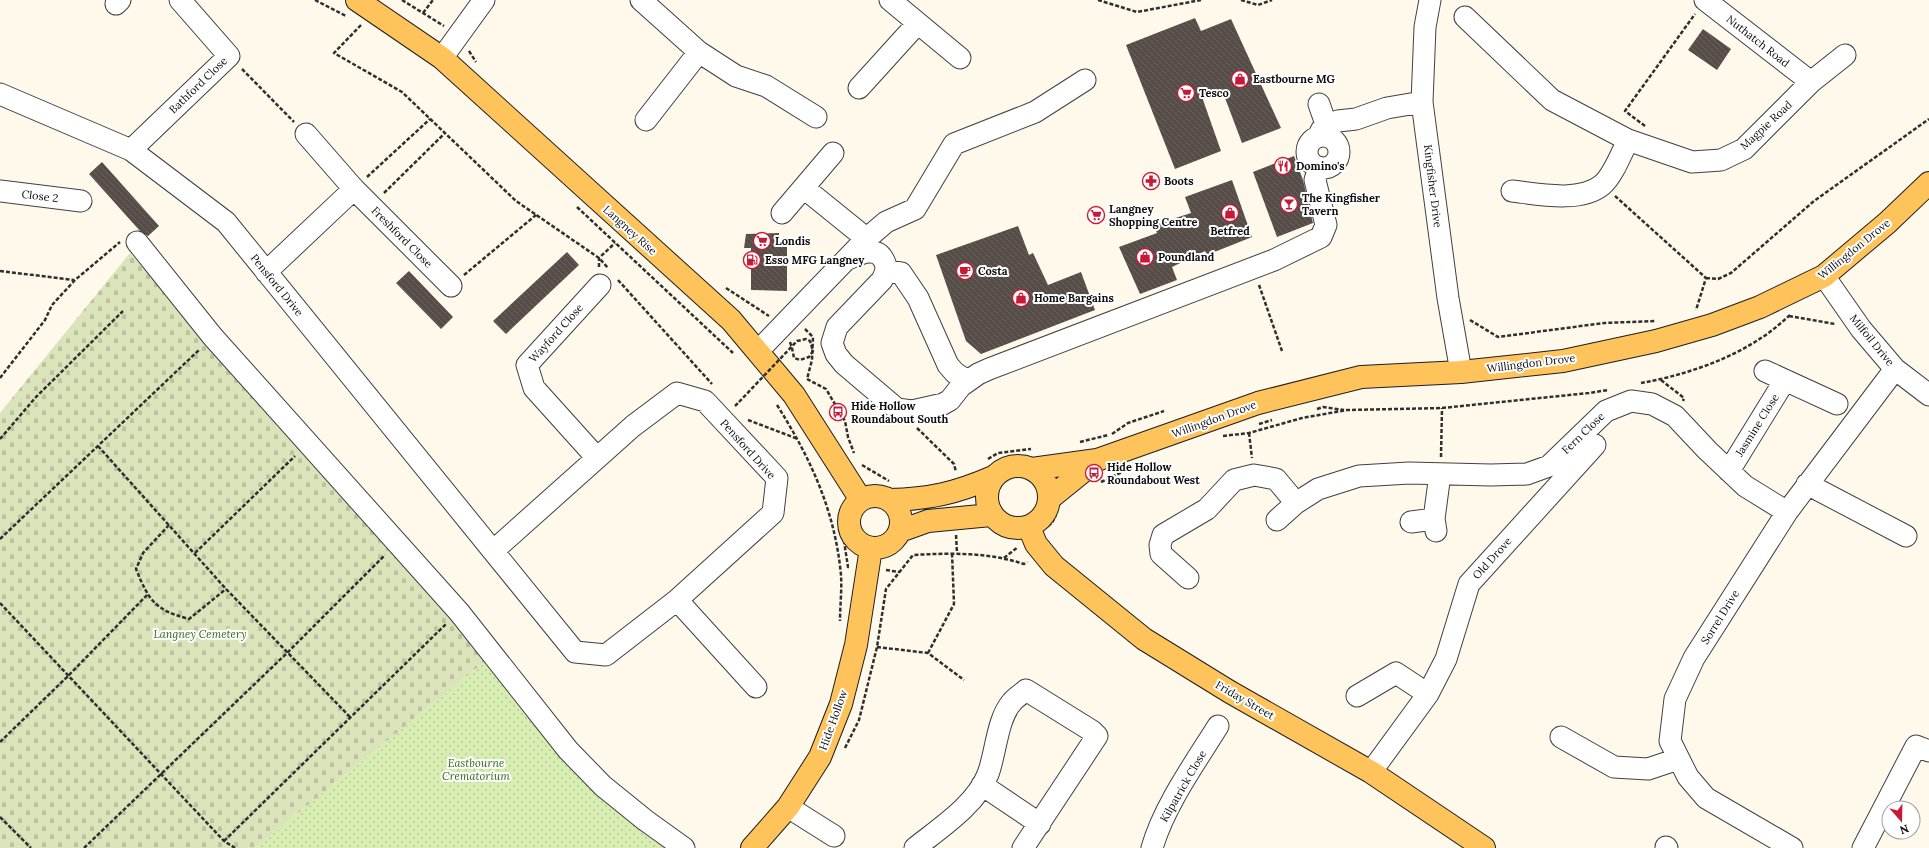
<svg xmlns="http://www.w3.org/2000/svg" width="1929" height="848" font-family="Lora,serif">
<style>
.grass{fill:url(#grass-dots)}
.cemetery{fill:url(#cemetery-stones)}
.building{fill:url(#building-back-hatch)}
.lines{fill:none;stroke-linecap:round;stroke-linejoin:round}
.minor-casing{stroke:#404040;stroke-width:23}
.major-casing{stroke:#1e1e1e;stroke-width:24}
.path{stroke:#2f2f2f;stroke-width:2.5;stroke-dasharray:4 2;stroke-linecap:butt}
.minor{stroke:#fff;stroke-width:21}
.major{stroke:#ffc35c;stroke-width:22}
.path-bridge{stroke:#2f2f2f;stroke-width:2.5;stroke-dasharray:4 2;stroke-linecap:butt}
.labels{text-anchor:middle;stroke-width:4;stroke-linejoin:round;paint-order:stroke}
.street-label{font-size:11px;fill:#0d0d0d;stroke:#fff}
.poi-label{font-size:11px;font-weight:bold;fill:#0d0d0d;stroke:#fff;text-anchor:start}
.park-label{font-size:11px;font-style:italic;fill:#336a17;stroke:#fff}
</style>
<defs>
<pattern id="grass-dots" width="8" height="8" patternUnits="userSpaceOnUse"><rect width="8" height="8" fill="#d8edb2"/><path d="M2 2h.1M6 6h.1" fill="none" stroke="#b8ca98" stroke-width="1.8" stroke-linecap="round"/></pattern>
<pattern id="cemetery-stones" width="16" height="16" patternUnits="userSpaceOnUse"><rect width="16" height="16" fill="#dbe3bb"/><path d="M2 7V4a2 2 0 0 1 4 0v3zM10 15v-3a2 2 0 0 1 4 0v3z" fill="#bbc2a0"/></pattern>
<pattern id="building-back-hatch" width="6" height="6" patternUnits="userSpaceOnUse"><rect width="6" height="6" fill="#564c48"/><path d="M-1 5l2 2M0 0l6 6M5-1l2 2" fill="none" stroke="#69615e"/></pattern>
</defs>
<rect width="100%" height="100%" fill="#fff9ec"/>
<path class="grass" d="M489,658L673,848H255Z"/>
<path class="cemetery" d="M130,253L489,658L255,848H0V413Z"/>
<path class="building" d="M1195,18L1201,31L1231,19L1281,128L1242,143L1222,90L1202,97L1221,151L1175,169L1126,45Z
M1703,29L1731,49L1717,70L1688,50Z
M1294,156L1303,180L1313,223L1277,237L1253,172Z
M102,162L159,226L148,236L140,231L89,174Z
M1232,180L1252,237L1207,255L1205,251L1172,267L1177,280L1140,294L1119,247L1157,233L1154,225L1191,213L1185,197Z
M1018,226L1029,255L1033,253L1048,285L1081,272L1095,310L981,354L966,341L936,255Z
M779,233L778,247H787V291L751,290V248H744L746,234Z
M567,252L579,265L506,334L493,321Z
M409,271L453,317L441,329L396,283Z"/>
<g class="lines">
<g class="minor-casing">
<path id="minor" d="M641,0L699,52L736,76L766,86L816,117
M890,0L960,58
M1430,0L1425,27L1422,102L1448,298L1461,372
M1705,0L1811,82
M116,4L120,0
M1465,17L1552,100L1628,140L1692,162L1721,160L1744,149L1811,82L1845,55
M442,58L484,0
M859,88L917,24
M0,94L131,150L226,222L575,652L606,655L677,600L773,513L777,478L705,401L677,393L633,426L493,551
M1319,104L1327,127
M646,120L699,52
M306,134L354,189L451,286
M1307 152a16 16 0 1 1 32 0a16 16 0 1 1-32 0Z
M1318,137L1322,129L1338,121L1356,119L1387,108L1422,102
M131,150L229,56L180,0
M804,188L867,239
M0,191L81,201
M1512,191C1538,194 1580,203 1602,185C1613,176 1622,152 1628,140
M782,213L833,153
M137,242L213,337L459,612L568,750L603,786L645,820L684,848
M846,260C857,255 875,245 883,259C888,267 886,272 882,280L837,327L832,343L836,354L844,364L897,409L912,411L943,404L950,400L961,386L978,374L989,369L1274,260L1321,237L1326,225L1315,180L1319,167
M886,271L901,273L918,298L948,365L955,373L968,381
M266,272L354,189
M1824,276L1861,329L1895,369L1929,395
M758,351L865,240L886,222L915,209L954,144L1035,112L1085,80
M1765,371L1837,404
M597,458L534,388L527,365L600,285
M1729,471L1785,380
M1807,484L1906,536
M1277,520L1296,503L1318,489L1359,476L1409,473L1491,475L1527,474L1549,466L1606,411L1631,401L1652,404L1675,416L1707,450L1745,486L1787,512
M1411,522L1434,519
M1436,531L1434,519L1440,474
M1188,578L1161,554L1160,545L1163,535L1207,509L1234,480L1254,475L1276,479L1296,503
M677,600L756,687
M1357,696L1396,673L1428,694
M1561,737L1614,767L1648,769L1678,759
M1371,772L1428,694L1446,659L1469,584L1595,445
M982,785L1040,824
M788,807L834,836
M1666,847L1667,848
M915,848C940,828 976,805 988,774C996,753 997,719 1012,702C1016,697 1022,694 1026,690L1092,731L1097,736L1023,848
M1152,848C1164,806 1195,763 1218,726
M1792,848L1706,798L1688,777L1670,741L1675,699L1694,658L1787,512L1895,369
M1863,848L1916,746L1929,751"/>
</g>
<g class="major-casing">
<path id="major" d="M357,0L442,58L731,320L794,395L861,500
M987 497a31 31 0 1 1 62 0a31 31 0 1 1-62 0Z
M1032,469L1097,460L1258,403L1361,377L1461,372L1563,361L1656,341L1712,325L1760,307L1824,276L1887,223L1929,183
M849 522a26 26 0 1 1 52 0a26 26 0 1 1-52 0Z
M1049,499L1096,461
M889,500C930,499 956,493 993,477
M1029,527L1036,544L1054,566L1144,639L1230,692L1371,772L1484,848
M900,531L928,521L991,515
M752,848L788,807L820,757L841,704L856,645L871,548"/>
</g>
<path class="path" d="M315,0L346,16
M402,0L444,26
M1098,0L1137,12L1201,0
M1241,0L1258,5L1272,0
M423,13L433,0
M361,25L334,53L402,92L516,201L599,258L608,268
M469,51L476,62
M242,69L294,122
M1645,126L1625,111L1695,14
M367,177L430,119
M384,193L445,133
M1615,196L1706,278L1696,310
M577,207L733,353
M599,267V258L615,243
M0,271L74,280
M464,275L536,215
M1706,278L1718,279L1731,273L1814,201L1929,119
M618,280L712,384
M1259,285L1282,351
M726,288L769,316
M1789,316L1835,324
M1470,320L1498,337L1604,323L1655,321
M805,329L813,337L812,360L807,379
M790,342L792,348
M0,378L45,320L52,305L75,280L120,242
M807,379L826,389L845,421L848,437L854,453
M1661,380L1684,398L1683,401
M1641,383C1681,376 1727,361 1761,338C1771,332 1781,323 1790,315
M777,405C811,459 835,511 841,575C842,590 840,606 840,621
M735,406L739,402
M1317,409L1323,407L1344,410
M748,420L798,439
M1259,424L1272,420
M917,428L954,464L956,472
M1249,433L1252,458
M1112,434L1128,423L1164,411
M1223,436L1249,433L1302,418L1347,410L1442,408L1589,393L1608,390
M0,439L36,397L123,311
M1080,442L1108,435
M98,446L226,589L351,718
M1441,457L1442,408
M988,459L998,453L1031,449
M862,465L889,481
M1101,482L1122,472
M169,525L143,553L136,569C149,601 155,610 189,619L226,589
M1048,526L1052,523L1056,515
M956,535L957,553
M0,539L200,349
M195,553L295,456
M1004,558L1018,547
M849,567H848L844,541L851,531
M886,570L899,572
M0,603L224,841L235,848
M877,647L928,653L964,680
M928,653L954,604L952,553
M0,742L68,676L147,595
M845,748L859,720L877,647L886,589L913,555C951,553 987,552 1024,564L1027,562
M0,817L31,848
M224,841L447,623
M84,848L287,653L385,555"/>
<use href="#minor" class="minor"/>
<use href="#major" class="major"/>
<path class="path-bridge" d="M739,402L797,341L806,339L810,341L813,351L809,357L800,360L794,358L792,348"/>
</g>
<defs>
<g id="shop-ring" transform="scale(0.9)"><circle r="9.5" fill="#fff" stroke="#c81937" stroke-width="1.5"/><path d="M-5-2.5h2.3a2.7 3.5 0 0 1 5.4 0H5L5.5 6h-11ZM-1.5-2.5h3a1.5 2.3 0 0 0-3 0Z" fill="#c81937"/></g>
<g id="supermarket-ring" transform="scale(0.9)"><circle r="9.5" fill="#fff" stroke="#c81937" stroke-width="1.5"/><path d="M-6-5.5h2.5l.6 2H6L4.5 2H-2.5L-4.4-4H-6ZM-1.5 3.2a1.3 1.3 0 1 0 .1 0ZM3 3.2a1.3 1.3 0 1 0 .1 0Z" fill="#c81937"/></g>
<g id="restaurant-ring" transform="scale(0.9)"><circle r="9.5" fill="#fff" stroke="#c81937" stroke-width="1.5"/><path d="M-5-6h1v4h1v-4h1v4h1v-4h1v5L-1.5 .5V6h-2V.5L-5-1ZM5-6V6H3V1.5H1.5Q1.5-4 5-6Z" fill="#c81937"/></g>
<g id="pharmacy-ring" transform="scale(0.9)"><circle r="9.5" fill="#fff" stroke="#c81937" stroke-width="1.5"/><path d="M-2-6h4v4h4v4h-4v4h-4v-4h-4v-4h4Z" fill="#c81937"/></g>
<g id="bar-ring" transform="scale(0.9)"><circle r="9.5" fill="#fff" stroke="#c81937" stroke-width="1.5"/><path d="M-6-5H6L.8 .8V4.5H3.5V6h-7V4.5H-.8V.8Z" fill="#c81937"/></g>
<g id="fuel-ring" transform="scale(0.9)"><circle r="9.5" fill="#fff" stroke="#c81937" stroke-width="1.5"/><path d="M-5.5-6h7V0h2V4h1.3V-2.5L3-4.5l.8-.8L6-3V5H2.5V1h-1V6h-7ZM-4.2-4.7v3.2H.2V-4.7Z" fill="#c81937"/></g>
<g id="cafe-ring" transform="scale(0.9)"><circle r="9.5" fill="#fff" stroke="#c81937" stroke-width="1.5"/><path d="M-5.5-4.5H6V0H3Q3 3.5 0 3.5H-2.5Q-5.5 3.5-5.5 0ZM3-3.2v2h1.7v-2ZM-6 4.5H4V6H-6Z" fill="#c81937"/></g>
<g id="bus-ring" transform="scale(0.9)"><circle r="9.5" fill="#fff" stroke="#c81937" stroke-width="1.5"/><path d="M-5-6H5V4H4V6H2V4H-2V6H-4V4H-5ZM-3.5-4V0h7V-4ZM-3.5 1.2v1.5H-2V1.2ZM2 1.2v1.5H3.5V1.2Z" fill="#c81937"/></g>
</defs>
<g fill-rule="evenodd">
<use href="#shop-ring" x="1240" y="79"/>
<use href="#supermarket-ring" x="1186" y="93"/>
<use href="#restaurant-ring" x="1283" y="166"/>
<use href="#pharmacy-ring" x="1151" y="181"/>
<use href="#bar-ring" x="1289" y="204"/>
<use href="#shop-ring" x="1230" y="213"/>
<use href="#supermarket-ring" x="1096" y="215"/>
<use href="#supermarket-ring" x="762" y="241"/>
<use href="#shop-ring" x="1145" y="257"/>
<use href="#fuel-ring" x="752" y="260"/>
<use href="#cafe-ring" x="965" y="271"/>
<use href="#shop-ring" x="1021" y="298"/>
<use href="#bus-ring" x="838" y="412"/>
<use href="#bus-ring" x="1094" y="473"/>
</g>
<g class="labels">
<g class="street-label">
<text transform="translate(1758 41) rotate(38)" y="4">Nuthatch Road</text>
<text transform="translate(198 85) rotate(-44)" y="4">Bathford Close</text>
<text transform="translate(1766 125) rotate(-43)" y="4">Magpie Road</text>
<text transform="translate(1433 186) rotate(83)" y="4">Kingfisher Drive</text>
<text transform="translate(40 196) rotate(7)" y="4">Close 2</text>
<text transform="translate(630 230) rotate(42)" y="4">Langney Rise</text>
<text transform="translate(402 237) rotate(45)" y="4">Freshford Close</text>
<text transform="translate(1854 249) rotate(-39)" y="4">Willingdon Drove</text>
<text transform="translate(277 285) rotate(51)" y="4">Pensford Drive</text>
<text transform="translate(556 333) rotate(-48)" y="4">Wayford Close</text>
<text transform="translate(1872 340) rotate(51)" y="4">Milfoil Drive</text>
<text transform="translate(1531 363) rotate(-7)" y="4">Willingdon Drove</text>
<text transform="translate(1214 419) rotate(-20)" y="4">Willingdon Drove</text>
<text transform="translate(1757 425) rotate(-58)" y="4">Jasmine Close</text>
<text transform="translate(1583 433) rotate(-44)" y="4">Fern Close</text>
<text transform="translate(748 449) rotate(48)" y="4">Pensford Drive</text>
<text transform="translate(1492 558) rotate(-48)" y="4">Old Drove</text>
<text transform="translate(1720 617) rotate(-58)" y="4">Sorrel Drive</text>
<text transform="translate(1245 700) rotate(30)" y="4">Friday Street</text>
<text transform="translate(833 720) rotate(-70)" y="4">Hide Hollow</text>
<text transform="translate(1183 786) rotate(-60)" y="4">Kilpatrick Close</text>
</g>
<g class="poi-label">
<text x="1253" y="83">Eastbourne MG</text>
<text x="1199" y="97">Tesco</text>
<text x="1296" y="170">Domino's</text>
<text x="1164" y="185">Boots</text>
<text x="1302" y="202">The Kingfisher<tspan x="1302" dy="13">Tavern</tspan></text>
<text x="1109" y="213">Langney<tspan x="1109" dy="13">Shopping Centre</tspan></text>
<text x="1230" y="235" text-anchor="middle">Betfred</text>
<text x="775" y="245">Londis</text>
<text x="1158" y="261">Poundland</text>
<text x="765" y="264">Esso MFG Langney</text>
<text x="978" y="275">Costa</text>
<text x="1034" y="302">Home Bargains</text>
<text x="851" y="410">Hide Hollow<tspan x="851" dy="13">Roundabout South</tspan></text>
<text x="1107" y="471">Hide Hollow<tspan x="1107" dy="13">Roundabout West</tspan></text>
</g>
<g class="park-label">
<text x="200" y="638">Langney Cemetery</text>
<text x="476" y="767">Eastbourne<tspan x="476" dy="13">Crematorium</tspan></text>
</g>
</g>
<g transform="translate(1901 820) rotate(160)"><circle r="19" fill="#ffffff" stroke="#9e9e9e"/>
<path d="M0-3L7 15L0 10L-7 15Z" fill="#c81937"/>
<text y="-6" font-size="11" font-weight="bold" text-anchor="middle" fill="#0d0d0d">N</text>
</g>
</svg>
